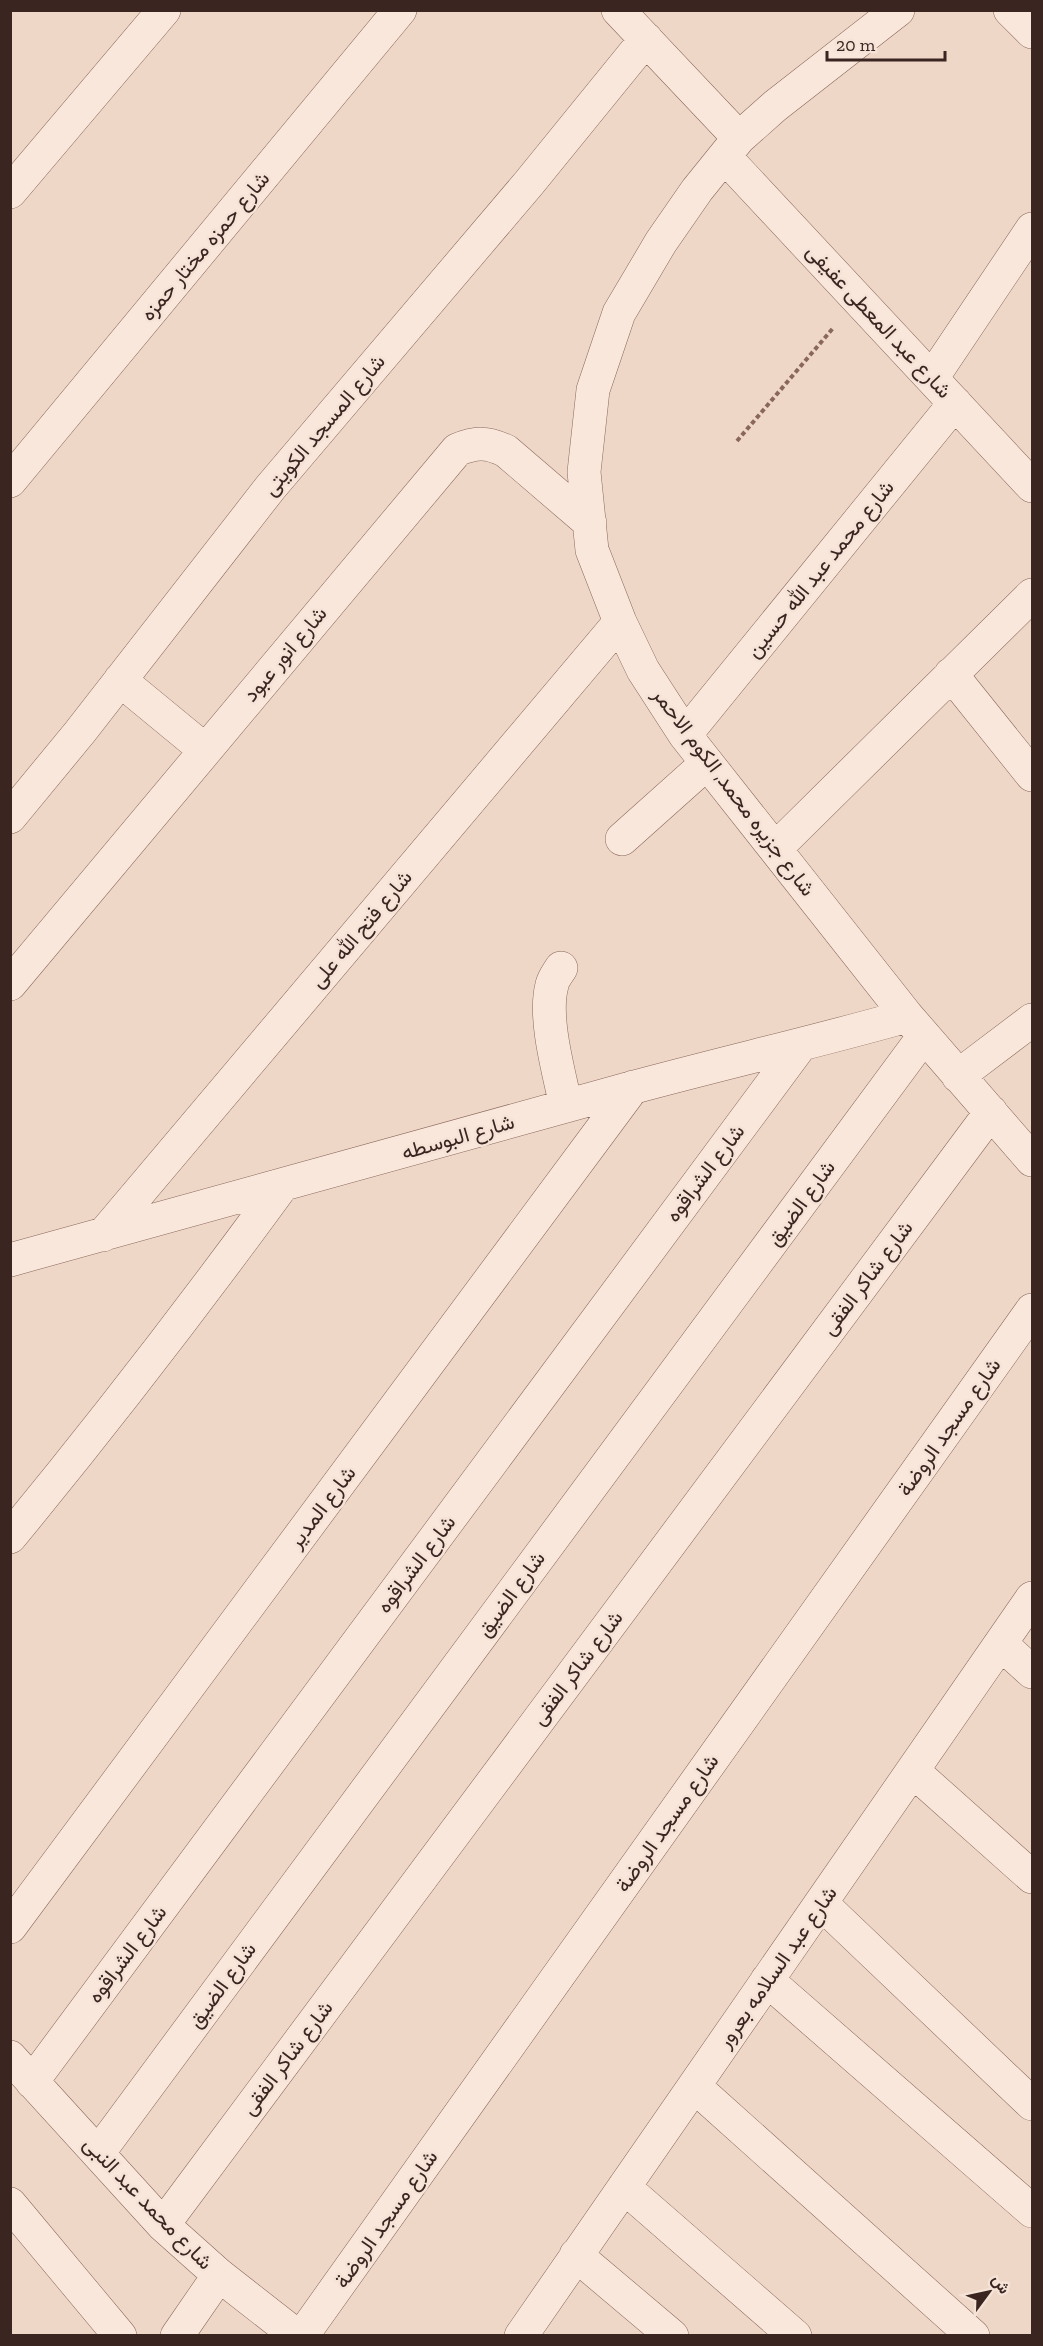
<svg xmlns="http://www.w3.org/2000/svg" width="1043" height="2346" font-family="'Zilla Slab',Vazirmatn,serif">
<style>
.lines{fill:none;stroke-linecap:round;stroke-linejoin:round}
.minor-casing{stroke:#8a675c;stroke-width:34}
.path{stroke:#8a675c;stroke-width:4;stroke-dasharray:4.5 3;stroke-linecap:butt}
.minor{stroke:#f9e7db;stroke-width:33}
.labels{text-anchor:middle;stroke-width:5;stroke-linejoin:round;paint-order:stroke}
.street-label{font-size:21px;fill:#3a2520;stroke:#f6e3d7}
</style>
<rect width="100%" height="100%" fill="#eed7c7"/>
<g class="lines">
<g class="minor-casing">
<path id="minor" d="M618,10L739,138
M898,10L775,106L739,138L697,190L661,242L619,313L593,390L584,472L592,550L620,622L643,670L685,735L907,1016L1032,1160
M1010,10L1032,32
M725,157L1032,486
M10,192L164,10
M932,378L1032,229
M10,481L400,10
M951,674L1032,775
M120,680L205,750
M685,735L955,403
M10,817L80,732L270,488L529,183L646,39
M622,839L707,763
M776,848L1032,595
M561,968C558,973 553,979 552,985C543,1017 559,1073 566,1106
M10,984L457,450C476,442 487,442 506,451L590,523
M958,1076L1032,1020
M103,1235L620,622
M10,1260C218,1204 424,1144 631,1088C723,1063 815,1042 907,1016
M10,1537C104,1423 194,1306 281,1187
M1001,1644L1032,1672
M913,1771L1032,1877
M821,1903L1032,2104
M10,1927L633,1087
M767,1980L1032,2211
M10,2057L163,2225L219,2275L297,2336
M32,2082L800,1046
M694,2086L973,2336
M99,2152L924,1036
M624,2187L795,2336
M10,2204L120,2336
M163,2225L991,1112
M576,2255L672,2336
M177,2336L219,2275
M302,2336L1032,1310
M521,2336L1032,1598"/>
</g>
<path class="path" d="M737,441L834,327"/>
<use href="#minor" class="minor"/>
</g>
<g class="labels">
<g class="street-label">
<text transform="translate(205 246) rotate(-50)" y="7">شارع حمزه مختار حمزه</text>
<text transform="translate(879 321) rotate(47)" y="7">شارع عبد المعطى عفيفى</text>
<text transform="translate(324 425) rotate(-50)" y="7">شارع المسجد الكويتى</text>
<text transform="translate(820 569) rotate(-51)" y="7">شارع محمد عبد الله حسين</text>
<text transform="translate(285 654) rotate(-50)" y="7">شارع انور عبود</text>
<text transform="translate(734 792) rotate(53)" y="7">شارع جزيره محمد, الكوم الاحمر</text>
<text transform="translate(361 929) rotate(-50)" y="7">شارع فتح الله على</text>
<text transform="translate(458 1137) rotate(-16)" y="7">شارع البوسطه</text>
<text transform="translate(705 1173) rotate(-53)" y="7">شارع الشراقوه</text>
<text transform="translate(801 1203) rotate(-54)" y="7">شارع الضيق</text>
<text transform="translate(867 1278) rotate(-53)" y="7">شارع شاكر الفقى</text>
<text transform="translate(949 1427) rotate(-55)" y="7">شارع مسجد الروضة</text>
<text transform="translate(322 1507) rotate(-53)" y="7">شارع المدير</text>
<text transform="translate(416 1564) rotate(-53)" y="7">شارع الشراقوه</text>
<text transform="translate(511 1594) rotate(-54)" y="7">شارع الضيق</text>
<text transform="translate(577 1668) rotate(-53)" y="7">شارع شاكر الفقى</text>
<text transform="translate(667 1823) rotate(-55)" y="7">شارع مسجد الروضة</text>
<text transform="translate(127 1954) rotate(-53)" y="7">شارع الشراقوه</text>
<text transform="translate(777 1967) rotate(-55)" y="7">شارع عبد السلامه بعرور</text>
<text transform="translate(222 1985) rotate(-54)" y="7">شارع الضيق</text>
<text transform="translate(287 2058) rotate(-53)" y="7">شارع شاكر الفقى</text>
<text transform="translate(148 2203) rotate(46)" y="7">شارع محمد عبد النبى</text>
<text transform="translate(386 2219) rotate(-55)" y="7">شارع مسجد الروضة</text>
</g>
</g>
<rect width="1043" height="2346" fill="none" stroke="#3a2520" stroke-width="24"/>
<g transform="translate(989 2292) rotate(57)" stroke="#f6e3d7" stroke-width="4.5" paint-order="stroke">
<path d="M0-4.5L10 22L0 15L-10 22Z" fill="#3a2520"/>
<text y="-9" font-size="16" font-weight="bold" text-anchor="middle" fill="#3a2520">ش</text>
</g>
<path d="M827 51v9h118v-9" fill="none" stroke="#3a2520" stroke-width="3"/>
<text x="836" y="51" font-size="18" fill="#3a2520" stroke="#f6e3d7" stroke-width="4.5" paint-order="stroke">20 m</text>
</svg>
